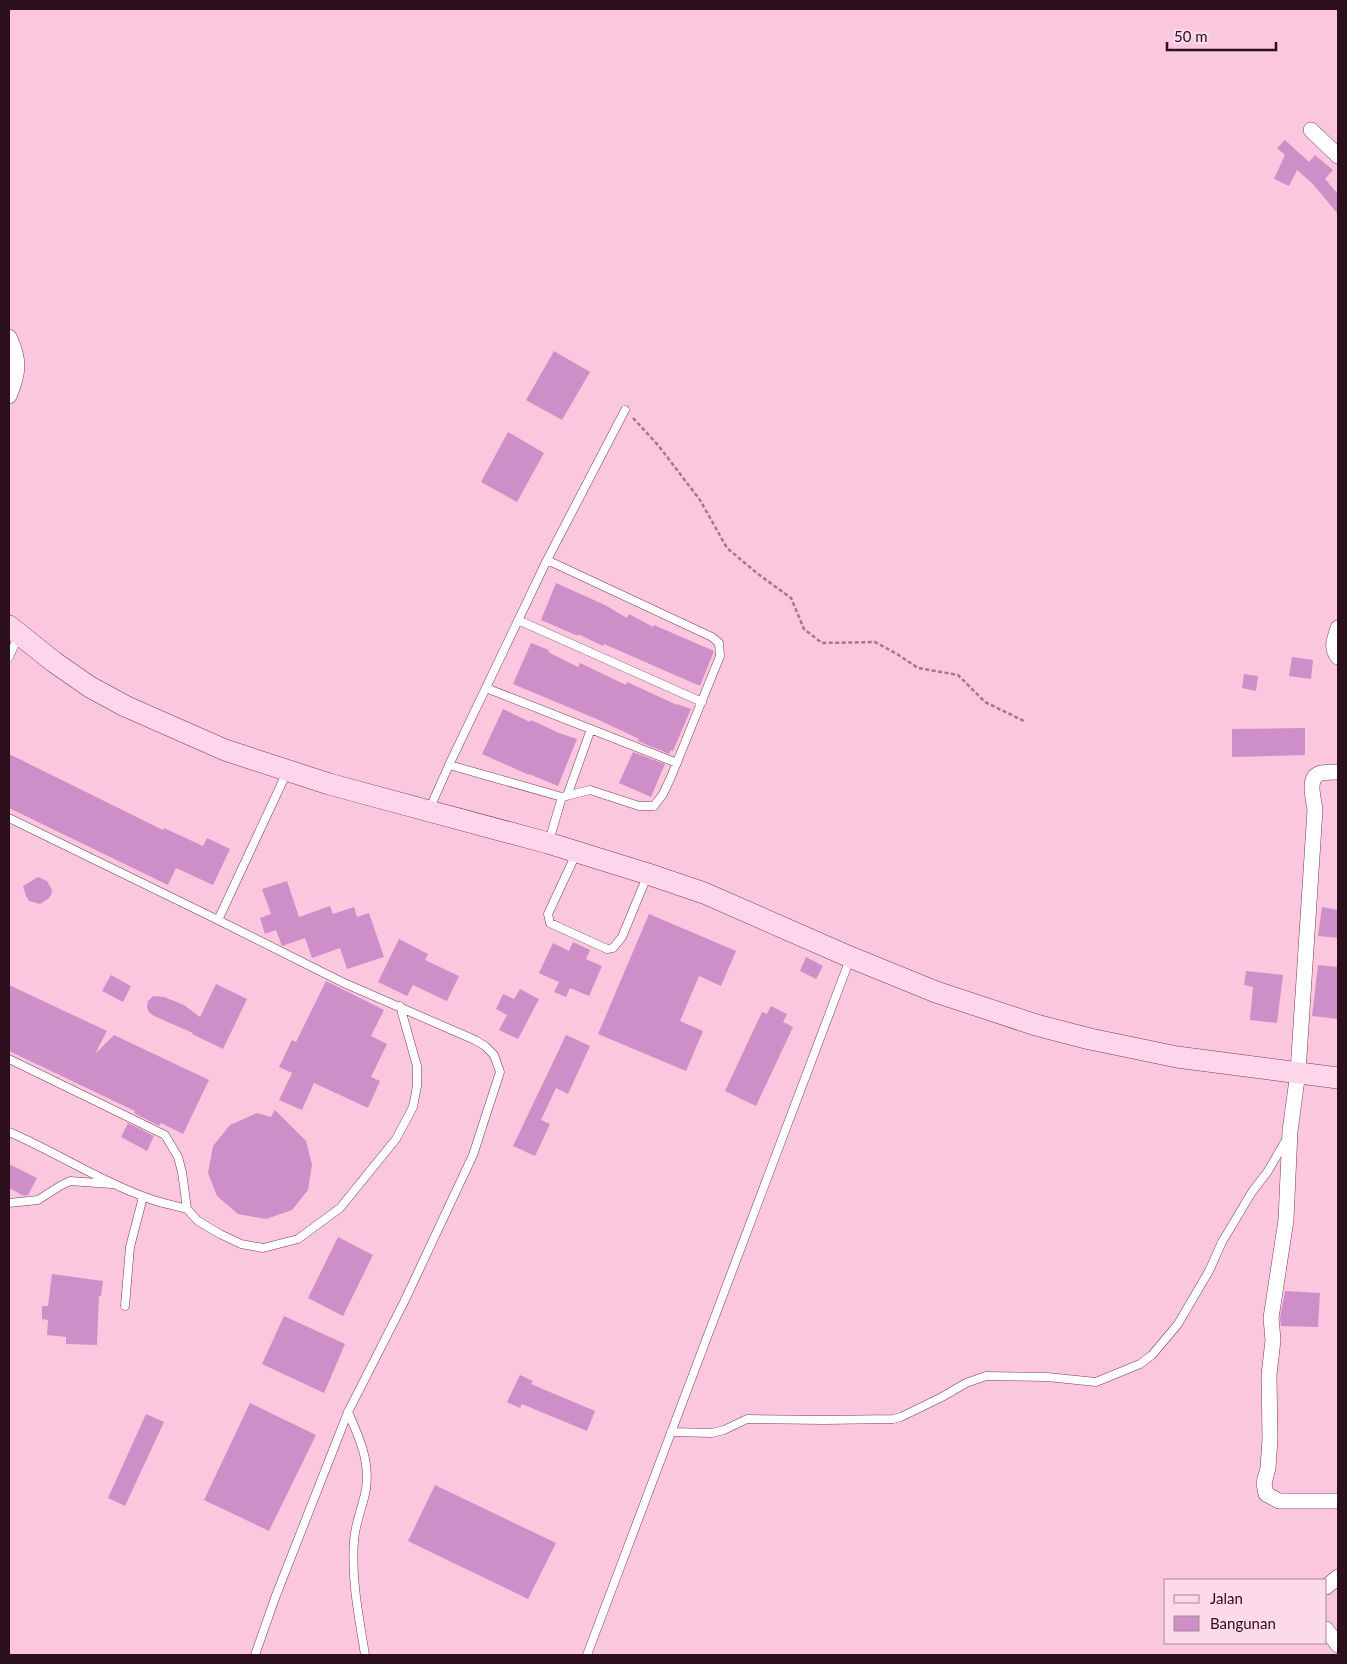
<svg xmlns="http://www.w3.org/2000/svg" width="1347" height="1664" font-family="Lato,sans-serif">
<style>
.building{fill:#ce8fc8}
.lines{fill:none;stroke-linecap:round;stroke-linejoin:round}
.lane-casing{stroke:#80395e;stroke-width:9}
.street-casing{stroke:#80395e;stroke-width:16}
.secondary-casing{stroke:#80395e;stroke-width:22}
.path{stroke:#a2788c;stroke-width:2.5;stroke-dasharray:4 2.5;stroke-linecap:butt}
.lane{stroke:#fff;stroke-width:8}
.street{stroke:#fff;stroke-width:15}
.secondary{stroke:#fed6eb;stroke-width:21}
</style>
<rect width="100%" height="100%" fill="#fac7de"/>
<path class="building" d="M1285,140L1309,162L1315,155L1333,170L1325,179L1338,194V214L1312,183L1297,170L1289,186L1274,179L1285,155L1277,148Z
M554,351L590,372L562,420L526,400Z
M508,432L544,453L517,502L481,482Z
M556,583L605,605L627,618L629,614L653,627L654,625L714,651L700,686L604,644L603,646L578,634V636L541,620Z
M531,643L549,650L548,652L578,667L580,663L626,685L627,682L677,705V704L691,709L673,751L671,750L669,754L638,741L639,739L599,720L513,684Z
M1292,657L1313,660L1311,679L1289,676Z
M1244,674L1258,676L1256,691L1242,688Z
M503,709L530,722L531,720L559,733L577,739L558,786L529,774V775L482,754Z
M1305,728V755L1232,757V729Z
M633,752L665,764L651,797L619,783Z
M9,754L163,830L164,828L203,846L207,838L230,849L213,885L176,868L168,885L9,808Z
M38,877L47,881L52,890L51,895L48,899L40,904L29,901L26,896L23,886Z
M287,881L299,917L330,906L333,914L354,907L357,917L369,913L384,957L347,969L340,948L312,958L305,938L282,946L276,930L265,934L260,918L271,914L262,889Z
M1322,907L1338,910V938L1318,936Z
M649,914L736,951L721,986L699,976L680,1021L703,1031L686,1071L598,1034Z
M399,939L428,954L425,960L459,976L447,1001L413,985L407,996L378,982Z
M573,942L590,950L586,959L602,966L589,996L570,988L566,997L554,992L559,982L539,973L553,943L569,951Z
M806,957L823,966L816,979L800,971Z
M1318,965L1338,967V1019L1312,1016Z
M1246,971L1283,975L1277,1023L1250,1020L1253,987L1244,985Z
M111,975L131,986L123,1002L102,991Z
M326,981L384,1010L371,1036L387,1044L371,1077L380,1081L368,1108L314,1083L302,1110L279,1100L292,1073L279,1067L292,1040L296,1042Z
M216,984L247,999L223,1049L192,1034L193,1033L154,1016L149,1012L147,1007L148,1001L153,996L164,997L184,1005L200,1017Z
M9,985L107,1031L95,1054L114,1035L209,1080L183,1134L161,1123L159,1126L134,1113L135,1111L9,1051Z
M520,989L539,999L518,1039L499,1030L507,1015L496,1009L503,994L514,999Z
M771,1006L787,1014L783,1022L793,1027L756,1106L725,1091L762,1012L767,1014Z
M566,1035L590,1046L568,1094L556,1088L541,1120L550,1124L535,1156L513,1146Z
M275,1110L306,1141L312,1165L308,1190L292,1210L266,1219L238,1214L217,1196L208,1173L213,1146L230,1125L257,1113L271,1117Z
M128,1123L154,1136L147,1151L121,1137Z
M9,1164L37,1178L28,1195L24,1196L9,1188Z
M338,1237L373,1255L343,1316L308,1298Z
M52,1274L103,1281L101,1296H99L97,1345L66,1344V1337L47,1335L48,1320L42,1319V1306H48Z
M1285,1291L1320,1293L1318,1327L1281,1326L1280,1318Z
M284,1316L345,1344L324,1393L262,1364Z
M520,1375L533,1381L531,1384L595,1411L587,1431L522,1404L520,1408L507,1402Z
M250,1403L316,1435L269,1531L204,1500Z
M146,1414L164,1422L125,1506L108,1498Z
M435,1485L556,1543L528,1599L408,1541Z"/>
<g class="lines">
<g class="lane-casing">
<path id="lane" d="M547,560L712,637L719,643L720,656L671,777L663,794L654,806H639L590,790L562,797L549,841
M518,620L702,702
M9,657L19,635
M486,688L677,763
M449,765L562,797
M567,796L591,729
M429,810L449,765L547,560L625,410
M9,818L218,920
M576,854L548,914L550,923L607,949L613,948L622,937L648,874
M9,1059L165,1135L178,1157L182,1172L187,1209L198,1221L220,1234L241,1244L263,1248L298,1239L340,1208L396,1139L413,1107L417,1086V1066L400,1006
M9,1132C54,1151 96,1179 142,1196C156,1202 172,1205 187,1209
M9,1203L38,1200L60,1186L70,1181L111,1184
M125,1306L130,1247L143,1197
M348,1412C359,1437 370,1460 366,1489C363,1506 355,1523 354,1541C351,1579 359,1617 365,1655
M671,1432L712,1433L724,1430L747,1419L824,1420L893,1419L901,1417L942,1397L966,1383L986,1376L1047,1377L1096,1382L1140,1364L1152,1355L1178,1324L1209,1271L1222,1242L1252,1192L1268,1171L1286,1140
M255,1655L275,1598L348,1412L404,1302L473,1155L500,1072L494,1055L485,1046L475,1040L344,983L218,920L287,772
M587,1655L850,959"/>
</g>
<g class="street-casing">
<path id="street" d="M1311,130L1338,156
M9,337C20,360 19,373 9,396
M1338,628C1335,639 1330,647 1338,657
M1338,772C1333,772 1326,772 1321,773C1306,777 1314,799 1315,810L1298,1072L1290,1131L1286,1220L1271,1318L1273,1340L1269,1375L1270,1439L1268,1468L1264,1483L1266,1494L1279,1501H1338
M1326,1587L1338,1577
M1326,1629L1338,1645"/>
</g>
<g class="secondary-casing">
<path id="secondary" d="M9,626L54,662L90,687L125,706L225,750L329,784L548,843L648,874L704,893L850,957L936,992L1036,1025L1090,1039L1177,1057L1338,1078"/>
</g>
<path class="path" d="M633,418L658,445L700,500L727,548L758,574L791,598L804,629L822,643L875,642L897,654L918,668L958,675L985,702L1026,722"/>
<use href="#lane" class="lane"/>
<use href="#street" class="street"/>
<use href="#secondary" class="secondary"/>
</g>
<rect width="1347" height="1664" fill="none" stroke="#2c0e1d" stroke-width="20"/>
<rect x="1164" y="1579" width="162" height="65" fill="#fddae9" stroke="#a98897"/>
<rect x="1174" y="1595" width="25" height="8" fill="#fed6eb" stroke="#a98897"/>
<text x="1210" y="1604" font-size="15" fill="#2c0e1d">Jalan</text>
<rect x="1174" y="1616" width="25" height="15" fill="#ce8fc8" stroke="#a98897"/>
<text x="1210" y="1629" font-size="15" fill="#2c0e1d">Bangunan</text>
<path d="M1167 42v8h109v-8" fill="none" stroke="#2c0e1d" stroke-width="2.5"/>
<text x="1174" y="42" font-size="15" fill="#2c0e1d" stroke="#fddae9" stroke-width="4" paint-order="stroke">50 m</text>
</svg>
